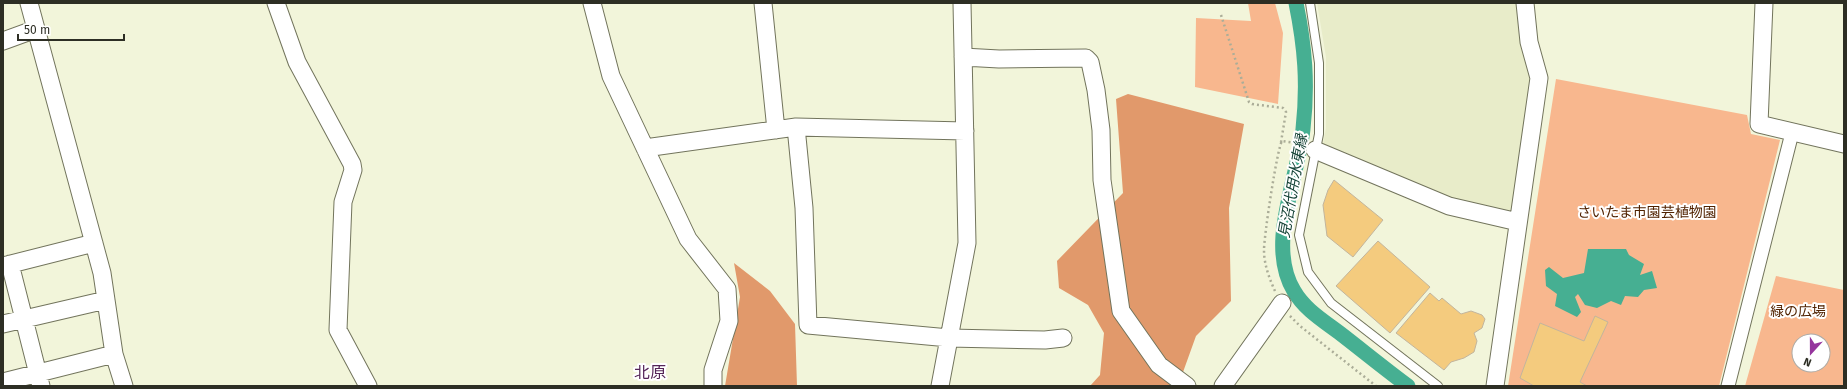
<svg xmlns="http://www.w3.org/2000/svg" width="1847" height="389" font-family="'Fira Sans','Noto Sans JP',sans-serif">
<style>
.built{fill:#e8ecc9}
.green{fill:#f8b78e;fill-rule:evenodd}
.forest{fill:#e1996b}
.water{fill:#46af92}
.lines{fill:none;stroke-linecap:round;stroke-linejoin:round}
.canal{stroke:#46af92;stroke-width:15}
.building{fill:#f4cb7e;stroke:#c2b59d}
.service-casing{stroke:#72745c;stroke-width:10}
.pedestrian-casing{stroke:#72745c;stroke-width:15}
.minor-casing{stroke:#72745c;stroke-width:19}
.path{stroke:#abad98;stroke-width:2.5;stroke-dasharray:2 3;stroke-linecap:butt}
.service{stroke:#fff;stroke-width:8}
.pedestrian{stroke:#fff;stroke-width:13}
.minor{stroke:#fff;stroke-width:17}
.labels{text-anchor:middle;stroke-width:4;stroke-linejoin:round;paint-order:stroke}
.park-label{font-size:14px;fill:#502200;stroke:#fff}
.water-label{font-size:15px;font-style:italic;fill:#184539;stroke:#fff}
.quarter-label{font-size:16px;fill:#552658;stroke:#fff}
</style>
<rect width="100%" height="100%" fill="#f2f5da"/>
<path class="built" d="M1317,3H1518L1532,76L1513,209L1507,214L1445,201L1327,150L1323,144L1326,128V57Z"/>
<path class="green" d="M1248,3H1275L1283,33L1278,104L1195,87L1196,18L1251,21Z
M1556,79L1747,115L1751,134L1780,140L1719,386H1508Z
M1776,276L1844,290V386H1745ZM1799,341H1823V365H1799Z"/>
<path class="forest" d="M1128,94L1244,124L1229,208L1231,301L1196,336L1178,386H1090L1100,375L1104,333L1088,305L1059,288L1057,261L1123,193L1116,99Z
M734,263L770,291L795,324L797,386H725L740,297Z"/>
<path class="water" d="M1588,249H1626L1629,255L1644,264L1640,275L1652,271L1657,288L1644,290L1638,297L1625,296L1621,305L1611,301L1597,308L1585,305L1578,294L1575,297L1581,312L1577,317L1555,306L1557,294L1546,286L1545,270L1549,267L1563,278L1584,273Z"/>
<g class="lines">
<path class="canal" d="M1296,3C1305,47 1308,84 1303,129C1298,179 1266,245 1294,291C1305,310 1324,321 1341,334C1363,351 1385,369 1408,386"/>
</g>
<path class="building" d="M1334,180L1383,220L1353,257L1327,236L1323,205L1328,190Z
M1378,241L1430,287L1390,333L1336,286Z
M1430,293L1439,301L1442,298L1461,314L1471,311L1482,315L1485,319L1482,328L1474,333L1477,341L1474,352L1464,358L1451,362L1444,370L1396,333Z
M1595,316L1608,322L1580,382L1587,386H1534L1520,378L1540,323L1584,341Z"/>
<g class="lines">
<g class="service-casing">
<path id="service" d="M1310,3L1319,63V134L1299,235L1308,272L1331,303L1438,386"/>
</g>
<g class="pedestrian-casing">
<path id="pedestrian" d="M1728,386L1792,133"/>
</g>
<g class="minor-casing">
<path id="minor" d="M29,3L102,273L114,354L124,386
M276,3L297,62L352,164L353,170L343,202L338,330L368,386
M592,3L611,76L688,239L727,289L729,321L713,370V386
M763,3L776,130
M1764,3L1759,124L1844,144
M3,41L36,29
M963,57L999,59L1086,58L1090,62L1096,90L1101,130L1102,180L1121,311L1159,365L1187,386
M796,127L804,208L808,325L949,338L1045,340L1063,338
M645,148L796,127L965,131
M1315,150L1449,206L1518,222
M10,264L41,386
M3,266L94,243
M3,324L106,300
M3,382L114,354
M940,386L967,243L962,3
M1223,386L1282,303
M1495,386L1539,78L1529,42L1525,3"/>
</g>
<path class="path" d="M1221,15L1249,102L1252,104L1283,108L1286,112L1281,142
M1275,291C1269,278 1264,264 1264,250C1264,236 1277,149 1282,141L1301,144
M1290,316L1300,326L1376,386"/>
<use href="#service" class="service"/>
<use href="#pedestrian" class="pedestrian"/>
<use href="#minor" class="minor"/>
</g>
<g class="labels">
<g class="park-label">
<text x="1647" y="217">さいたま市園芸植物園</text>
<text x="1798" y="316">緑の広場</text>
</g>
<g class="water-label">
<text transform="translate(1293 186) rotate(-80)" y="5">見沼代用水東縁</text>
</g>
<g class="quarter-label">
<text x="650" y="378">北原</text>
</g>
</g>
<rect width="1847" height="389" fill="none" stroke="#2d2e24" stroke-width="8"/>
<g transform="translate(1811 353) rotate(201)"><circle r="19" fill="#ffffff" stroke="#ababa7"/>
<path d="M0-3L7 15L0 10L-7 15Z" fill="#95359d"/>
<text y="-6" font-size="11" font-weight="bold" text-anchor="middle" fill="#2d2e24">N</text>
</g>
<path d="M18 34v6h106v-6" fill="none" stroke="#2d2e24" stroke-width="2"/>
<text x="24" y="34" font-size="12" fill="#2d2e24" stroke="#ffffff" stroke-width="3" paint-order="stroke">50 m</text>
</svg>
